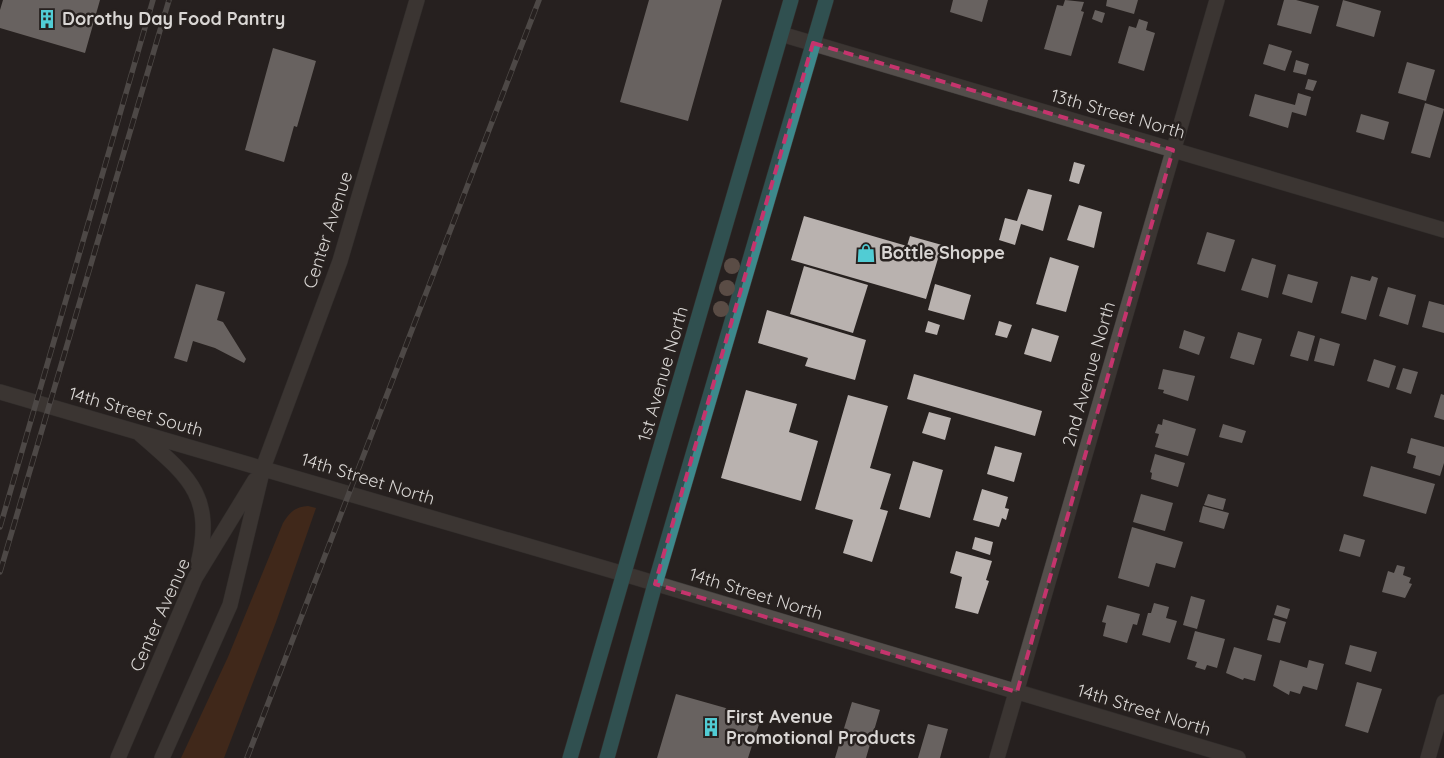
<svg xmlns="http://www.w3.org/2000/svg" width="1444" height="758" font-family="Quicksand,sans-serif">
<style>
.green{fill:#5f3116}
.building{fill:#b9b2af}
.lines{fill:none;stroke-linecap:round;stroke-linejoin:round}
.minor-casing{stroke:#3f3c3a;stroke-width:16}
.major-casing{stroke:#3f3c3a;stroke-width:16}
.minor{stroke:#544e4b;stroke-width:15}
.major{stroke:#3d898c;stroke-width:15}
.rail-casing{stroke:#7c7876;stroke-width:5.5}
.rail{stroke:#27211f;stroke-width:4;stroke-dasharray:11;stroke-linecap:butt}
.tree{fill:#9a8174}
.marked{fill:none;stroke:#c5346d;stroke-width:4;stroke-dasharray:10 6;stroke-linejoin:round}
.labels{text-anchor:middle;stroke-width:5;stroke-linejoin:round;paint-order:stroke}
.poi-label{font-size:18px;font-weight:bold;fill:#d9d6d4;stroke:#27211f;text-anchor:start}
.street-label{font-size:18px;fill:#d9d6d4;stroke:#27211f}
</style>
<rect width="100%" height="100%" fill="#27211f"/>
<path class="green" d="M308,506L316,508L276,622L224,758H181L228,657L283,523C290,512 295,507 308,506Z"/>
<path class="building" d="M3,0H100L85,53L0,28V10Z
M649,0H722L688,121L620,102Z
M953,0H988L982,22L950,12Z
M1065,0L1084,2L1081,11L1084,12L1071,56L1044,49L1057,5L1063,6Z
M1107,0H1138L1134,14L1106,6Z
M1284,0H1296L1319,6L1311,34L1277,25Z
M1343,0L1381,11L1374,37L1336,26Z
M1095,10L1105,13L1102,23L1092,19Z
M1139,19L1148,22L1146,30L1155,33L1144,71L1118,63L1129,26L1136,28Z
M1269,44L1292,51L1285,71L1263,64Z
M273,48L316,61L297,127L294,126L284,162L245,150Z
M1296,60L1309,64L1306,75L1293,72Z
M1407,62L1435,70L1426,101L1398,93Z
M1308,79L1317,81L1313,91L1305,89Z
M1298,93L1311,97L1306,116L1292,112L1288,128L1249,116L1255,94L1295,105Z
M1425,103L1444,109L1430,158L1411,153Z
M1361,114L1389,122L1384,140L1356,132Z
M1074,162L1085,165L1079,184L1069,181Z
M1028,189L1052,195L1043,231L1021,224L1015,245L999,240L1005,218L1017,221Z
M1079,205L1102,212L1094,248L1067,240Z
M804,216L907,246L910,236L942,245L926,299L791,260Z
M1207,232L1235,240L1225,272L1197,264Z
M1050,257L1079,266L1066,312L1036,304Z
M1252,258L1276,265L1268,298L1241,290Z
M804,266L868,285L853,333L790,314Z
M1288,274L1318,282L1312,303L1282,294Z
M1351,276L1370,281L1372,276L1378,278L1366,320L1341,313Z
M196,284L225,292L217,320L223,322L246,359L244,363L215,348L193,341L187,362L174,358Z
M935,284L971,295L964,320L928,310Z
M1388,287L1416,295L1408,325L1379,316Z
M1429,301L1444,305V333L1422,327Z
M767,310L866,340L855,380L805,366L808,358L758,343Z
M928,321L940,325L937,335L925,332Z
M999,321L1012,325L1007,338L995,335Z
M1032,328L1059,336L1051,362L1024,354Z
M1184,330L1205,337L1199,355L1179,348Z
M1298,331L1315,336L1308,361L1290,356Z
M1238,332L1262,339L1254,365L1230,358Z
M1320,338L1340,344L1334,366L1314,361Z
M1374,359L1396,366L1389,388L1367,381Z
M1403,368L1418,372L1411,394L1396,389Z
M1163,369L1195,376L1188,401L1163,393L1164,390L1158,389Z
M914,374L1042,411L1035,436L907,399Z
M746,390L797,404L789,432L818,441L801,501L721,478Z
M1441,394L1444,395V420L1434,417Z
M848,395L888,406L870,468L891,474L880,509L888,511L872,562L843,553L853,520L815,509Z
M929,412L951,418L945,440L922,433Z
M1163,419L1196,429L1188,456L1155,447L1159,434L1155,433L1158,424L1162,425Z
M1223,424L1246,431L1242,443L1219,437Z
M1411,438L1444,447V463L1440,476L1413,468L1416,456L1407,453Z
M995,446L1022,453L1014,482L987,474Z
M1155,454L1185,463L1178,487L1151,479L1152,473L1150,472Z
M913,461L943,470L930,518L899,509Z
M1371,466L1435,484L1426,514L1363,496Z
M982,489L1008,497L1005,508L1009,509L1006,520L1002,518L999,527L973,520Z
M1141,494L1173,503L1165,531L1133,522Z
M1208,494L1226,499L1223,510L1204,505Z
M1203,506L1229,513L1224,529L1199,522Z
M1132,527L1183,542L1175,568L1156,563L1149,587L1118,578Z
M1344,534L1365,540L1360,557L1339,551Z
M975,537L993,542L990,555L972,549Z
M956,551L992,561L986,580L989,581L978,614L955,608L962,577L950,573Z
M1397,565L1405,567L1403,575L1411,578L1409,583L1412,584L1405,598L1382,592L1388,571L1394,573Z
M1191,596L1205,600L1197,629L1183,625Z
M1154,603L1169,607L1166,618L1177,621L1170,643L1142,635L1148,613H1151Z
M1107,605L1140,614L1137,625L1133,624L1127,643L1103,636L1106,623L1102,622Z
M1277,605L1290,609L1287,619L1274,615Z
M1273,618L1286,622L1280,643L1267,640Z
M1195,631L1225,639L1217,668L1207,665L1205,670L1195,667L1197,662L1187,659Z
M1350,645L1377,652L1371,672L1345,664Z
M1234,647L1262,655L1255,681L1244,678L1243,680L1226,673Z
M1280,660L1307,668L1309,660L1324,664L1317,690L1303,686L1300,694L1290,691L1289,695L1273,686Z
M1357,682L1382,689L1368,733L1345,726Z
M676,694L761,718L748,758H657Z
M852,702L880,710L866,758H835Z
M928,724L948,729L940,758H918Z"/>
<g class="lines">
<g class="minor-casing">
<path id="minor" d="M781,34L1444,230
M0,392L624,574L1238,758
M140,434C188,476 215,495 198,564
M118,758L195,578L255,480
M162,758L230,605L263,468L340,261L417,0
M997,758L1217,0
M1428,758L1444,702"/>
</g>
<g class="major-casing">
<path id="major" d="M570,758L791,0
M607,758L655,584L826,0"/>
</g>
<use href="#minor" class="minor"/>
<use href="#major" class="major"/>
<g class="rail-casing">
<path id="rail" d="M0,527L153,0
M0,572L169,0
M247,758L539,0"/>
</g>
<use href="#rail" class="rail"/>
</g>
<g class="tree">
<circle cx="732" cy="266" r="8"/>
<circle cx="727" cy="288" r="8"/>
<circle cx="721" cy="309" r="8"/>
</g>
<path d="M0 0H1444V758H0ZM813,43L1173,150L1017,692L655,584Z" fill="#27211f" fill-opacity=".55" fill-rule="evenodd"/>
<path class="marked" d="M813,43L1173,150L1017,692L655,584Z"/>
<defs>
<g id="building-bare" transform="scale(1.5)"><path d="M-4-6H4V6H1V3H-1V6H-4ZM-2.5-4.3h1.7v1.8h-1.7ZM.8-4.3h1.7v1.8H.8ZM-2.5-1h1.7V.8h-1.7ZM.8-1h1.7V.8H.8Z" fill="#51ccd4" stroke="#27211f" stroke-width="2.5" paint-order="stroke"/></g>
<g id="shop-bare" transform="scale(1.5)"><path d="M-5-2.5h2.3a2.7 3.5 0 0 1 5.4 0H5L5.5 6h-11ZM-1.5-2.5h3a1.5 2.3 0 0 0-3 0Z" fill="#51ccd4" stroke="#27211f" stroke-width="2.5" paint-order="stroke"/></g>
</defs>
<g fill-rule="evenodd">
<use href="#building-bare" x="47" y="19"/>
<use href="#shop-bare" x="866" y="253"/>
<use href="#building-bare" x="711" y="727"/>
</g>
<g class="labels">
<g class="poi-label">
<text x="62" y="25">Dorothy Day Food Pantry</text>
<text x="881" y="259">Bottle Shoppe</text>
<text x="726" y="723">First Avenue<tspan x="726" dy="21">Promotional Products</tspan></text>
</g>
<g class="street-label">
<text transform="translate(1118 114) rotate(16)" y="6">13th Street North</text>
<text transform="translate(328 230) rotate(-72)" y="6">Center Avenue</text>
<text transform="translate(663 374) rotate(-74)" y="6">1st Avenue North</text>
<text transform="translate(1089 374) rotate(-74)" y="6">2nd Avenue North</text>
<text transform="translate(136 412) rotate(16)" y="6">14th Street South</text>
<text transform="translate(368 479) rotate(17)" y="6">14th Street North</text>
<text transform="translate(756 594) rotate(17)" y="6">14th Street North</text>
<text transform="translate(160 615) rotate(-66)" y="6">Center Avenue</text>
<text transform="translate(1144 710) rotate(17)" y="6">14th Street North</text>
</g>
</g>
</svg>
